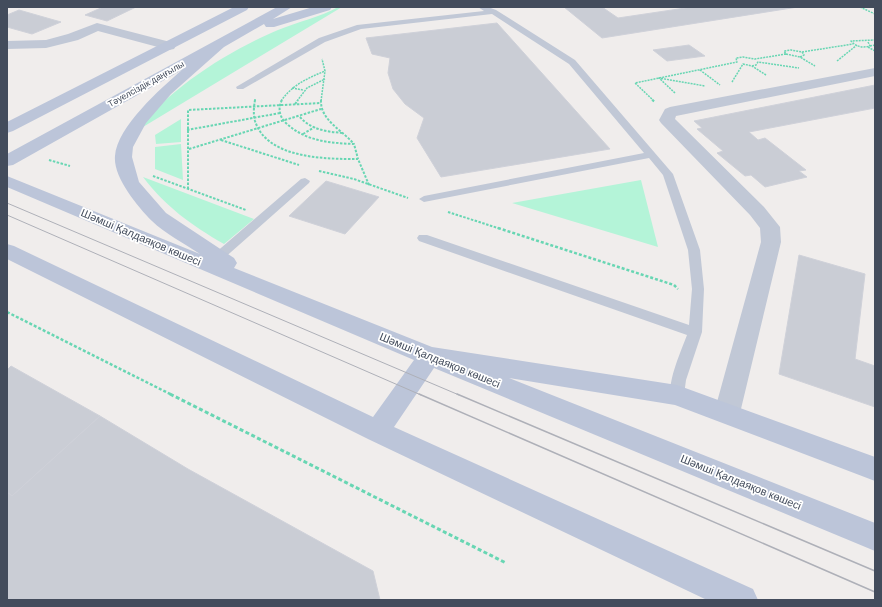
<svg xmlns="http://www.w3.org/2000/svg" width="882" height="607" font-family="Helvetica,sans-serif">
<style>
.green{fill:#b4f4d8}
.building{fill:#cacdd5;stroke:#cfd1d9}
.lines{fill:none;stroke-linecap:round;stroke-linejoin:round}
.path-far3{stroke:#68d6b3;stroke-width:1.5;stroke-dasharray:2 1;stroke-linecap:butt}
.path-far2{stroke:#68d6b3;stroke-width:2;stroke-dasharray:2.5 1.5;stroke-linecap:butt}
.path-far1{stroke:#68d6b3;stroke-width:2.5;stroke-dasharray:3 2;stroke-linecap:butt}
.path{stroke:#68d6b3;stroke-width:3;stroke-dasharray:4 2.5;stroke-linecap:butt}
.lane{fill:#c1c8d6;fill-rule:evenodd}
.street{fill:#c1c8d6;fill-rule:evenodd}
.secondary{fill:#bcc5d9;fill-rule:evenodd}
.tram-far1{stroke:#aeb0b8;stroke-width:1}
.tram{stroke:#aeb0b8;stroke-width:1.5}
.labels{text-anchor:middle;stroke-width:3.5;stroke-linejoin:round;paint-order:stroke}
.far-street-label{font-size:9px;fill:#434c5c;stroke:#fff}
.street-label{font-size:11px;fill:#434c5c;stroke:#fff}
</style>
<rect width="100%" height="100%" fill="#f0edec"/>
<path class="green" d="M338,7H342L138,130C169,88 230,50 278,30C297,22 321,17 338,7Z
M181,119V142L156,144L155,135Z
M181,144L183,180L155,169V147Z
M143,177L254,219L224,244C191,225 166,207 143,177Z
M641,180L658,247L512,203Z"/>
<path class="building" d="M103,7H136L107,21L85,15Z
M564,7H602L618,18L692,7H798L602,38Z
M19,10L61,22L32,34L7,27V15Z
M497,23L610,149L441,177L417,138L424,118L405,104L393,89L388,73L390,58L372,54L366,38Z
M689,45L705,56L667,61L653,50Z
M875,85V108L749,132L758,140L765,138L806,170L799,171L807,177L765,187L751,175L745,176L717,153L723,151L697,129L702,128L694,121Z
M326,181L379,197L345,234L289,216Z
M799,255L865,274L855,359L875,366V407L779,374Z
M11,366L100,416L12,496L7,492V370Z
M100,416L188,469L373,571L380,600H7V492L12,496Z"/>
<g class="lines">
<path class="path-far3" d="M860,7L875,14
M868,42L870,46C863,48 856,47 851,41L875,40
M870,46L875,45
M868,47L875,51
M802,52L804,55L800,57L815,66
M786,54L800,57
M837,61L857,45
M752,66L756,65L758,62L799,68
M700,70L720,85
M732,82L743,64L752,66L766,75
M292,88L303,90
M675,93L659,78L705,86
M255,101V98
M281,101C292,85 308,78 325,71L322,59
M297,101L307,88L325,79
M321,101L325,71
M654,101L635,83L737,62L736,58L743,57L755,59L786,54L784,51L791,50L802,52L853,44"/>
<path class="path-far2" d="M255,100C254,106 253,114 255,121C267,159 326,159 358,159L369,185
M282,100C278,107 279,116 285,122C304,141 329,143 354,144L358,159
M321,100C320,120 342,130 354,144
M652,100L655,102
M295,104L298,100
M300,117C311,130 328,132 344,133
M187,130L280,113
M303,134L315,127
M221,140L299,165
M189,149L321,109
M49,160L70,166
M319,171L354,179L408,198
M153,176L246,210
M188,189V110L321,103
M448,212L501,229"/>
<path class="path-far1" d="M498,228L674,285L678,289
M7,312L172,395"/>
<path class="path" d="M170,394L506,563"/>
<path class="lane" d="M478,7H488L496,10L575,60L673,174L700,250L704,289L702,332L686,380L684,395L682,399L677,401L672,399C665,386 682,349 687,335L419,241L417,238L419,235H427L689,325L692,289L688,250L663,175L649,158L424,202L419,199L424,196L644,153L569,64L492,14L361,29L325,42L243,89H237L236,87L319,38L357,25L484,11Z
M305,178L310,181L309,183L222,260H214L212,257L214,254L301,179Z"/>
<path class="street" d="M97,23L174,43L176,46L174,49L169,50L98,31L78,40L46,48L7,49V41L46,40L68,34Z
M875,68V76L676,116L675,119L764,207L780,227L781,242L740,413L736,420L727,424L718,420L714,413L761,242L760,228L750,215L661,123L659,120L665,109L670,107Z"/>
<path class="secondary" d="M234,7H249L247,10L13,131L7,133V122Z
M277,7H292L273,19L313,7H332L330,10L274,27H266L264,24L224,47L171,94L146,123L133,147L132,157L139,182L166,213L234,258L237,263L234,268L432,347L677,385L875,457V481L675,405L509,378L875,523V551L434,368L394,427L753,589L758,600H707L368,439L7,259V244L14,246L373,417L414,360L7,187V176L200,254C185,244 164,233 152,221C137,206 113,177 115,156C117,127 161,88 182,70L13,165L7,166V154Z"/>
<path class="tram-far1" d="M7,203L459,395
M7,215L421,395"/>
<path class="tram" d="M419,394L875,592
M457,394L875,571"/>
</g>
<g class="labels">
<g class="far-street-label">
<text transform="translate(146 84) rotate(-29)" y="3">Тәуелсіздік даңғылы</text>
</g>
<g class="street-label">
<text transform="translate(141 237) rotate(23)" y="4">Шәмші Қалдаяқов көшесі</text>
<text transform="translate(440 360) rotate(22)" y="4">Шәмші Қалдаяқов көшесі</text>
<text transform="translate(741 482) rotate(22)" y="4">Шәмші Қалдаяқов көшесі</text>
</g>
</g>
<rect width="882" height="607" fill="none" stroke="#434c5c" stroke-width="16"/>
</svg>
